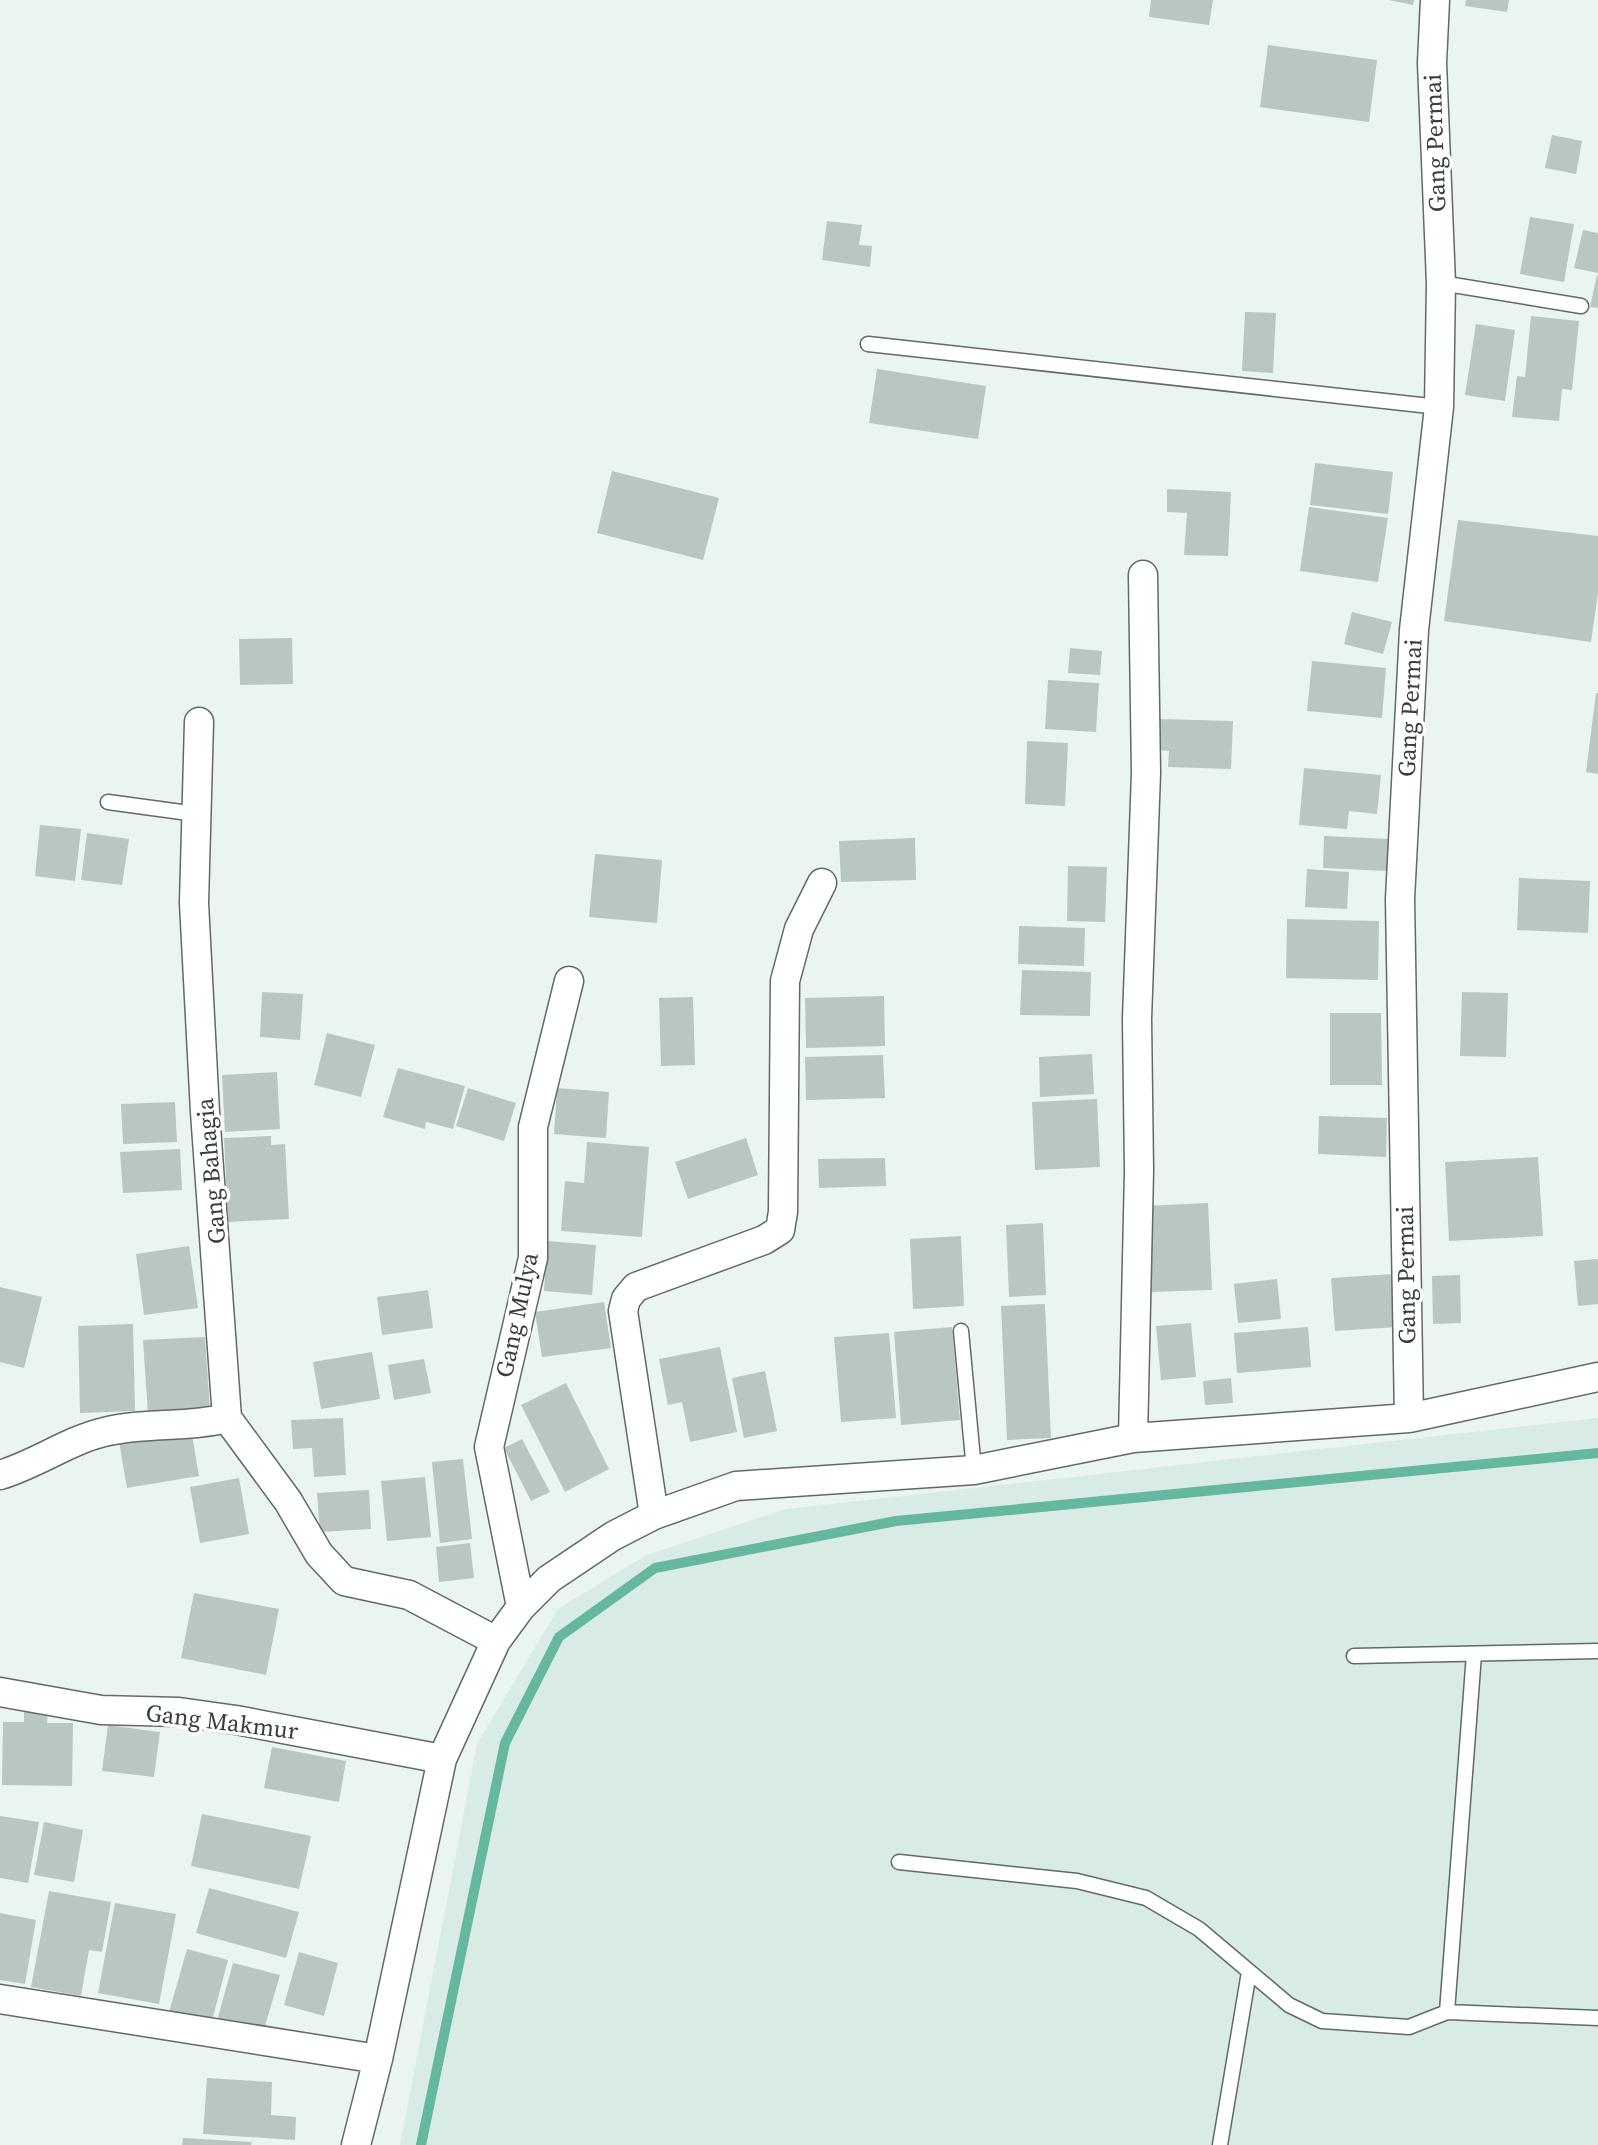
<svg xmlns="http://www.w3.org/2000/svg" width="1598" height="2145" font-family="'Source Serif 4',serif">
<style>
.built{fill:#d8ece5}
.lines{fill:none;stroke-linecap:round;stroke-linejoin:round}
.stream{stroke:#65b79f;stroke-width:10}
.building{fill:#bac6c2}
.lane-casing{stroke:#606a67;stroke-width:17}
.street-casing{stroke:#606a67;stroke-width:31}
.lane{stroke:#fff;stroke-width:14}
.street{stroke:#fff;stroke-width:28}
.labels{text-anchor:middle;stroke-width:7;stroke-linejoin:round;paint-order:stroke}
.street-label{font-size:24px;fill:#383d3b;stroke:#fff}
</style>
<rect width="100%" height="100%" fill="#eaf5f1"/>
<path class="built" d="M1598,1418V2145H400L477,1744L558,1609L646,1555L786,1509Z"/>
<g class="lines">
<path class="stream" d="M421,2145L505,1743L559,1637L655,1568L896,1521L1598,1453"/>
</g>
<path class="building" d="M1151,0H1213L1209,25L1149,17Z
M1389,0H1414L1413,5Z
M1466,0H1509L1507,12L1465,6Z
M1268,45L1377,60L1369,122L1260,107Z
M1552,135L1582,141L1576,174L1545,168Z
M1530,217L1574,224L1564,282L1520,274Z
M827,221L862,225L859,245L872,246L870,267L822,260Z
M1583,230L1598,233V273L1574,268Z
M1597,275L1598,276V308L1590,307Z
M1245,312L1276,313L1273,373L1242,371Z
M1531,316L1579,321L1572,390L1562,389L1559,421L1512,417L1517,376L1525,377Z
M1476,324L1515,330L1505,401L1465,395Z
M877,369L986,386L978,439L869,423Z
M1315,463L1393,472L1388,514L1310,505Z
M612,471L719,498L703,560L597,533Z
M1167,489L1231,492L1228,556L1184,555L1187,513L1167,512Z
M1309,507L1388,518L1378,582L1300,571Z
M1458,520L1598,536V593L1591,642L1444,621Z
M1352,612L1392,622L1383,654L1344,644Z
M292,638L293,684L240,685L239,639Z
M1070,648L1102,651L1100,675L1068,673Z
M1312,661L1386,668L1382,718L1307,711Z
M1048,680L1099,683L1096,732L1045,729Z
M1596,693H1598V774L1586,772Z
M1159,719L1233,721L1231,769L1168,767L1169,751L1159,750Z
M1027,741L1068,743L1065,806L1025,804Z
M1304,768L1381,775L1377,814L1349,811L1347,829L1299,825Z
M40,825L81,829L75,881L35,876Z
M87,833L129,839L122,885L81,880Z
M1324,836L1389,839L1387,871L1323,868Z
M915,838L916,880L841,882L839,841Z
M595,854L662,860L657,923L589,917Z
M1068,866L1107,867L1105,922L1067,921Z
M1307,869L1349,872L1347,909L1305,907Z
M1519,878L1590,881L1588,933L1517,930Z
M1287,919L1379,921L1378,980L1286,978Z
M1019,926L1085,928L1084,966L1018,964Z
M1022,970L1091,972L1090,1016L1020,1015Z
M262,992L303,994L300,1040L260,1037Z
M1462,992L1508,993L1506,1057L1460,1056Z
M884,996L885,1046L806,1048L805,998Z
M693,997L695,1065L661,1066L659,998Z
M1330,1013H1381L1382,1085H1330Z
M327,1033L375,1045L361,1097L314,1085Z
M1092,1054L1094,1094L1040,1097L1039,1057Z
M883,1055L885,1098L806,1100L805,1057Z
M398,1068L465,1086L453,1129L426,1122L425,1129L383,1117Z
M277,1072L280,1129L225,1132L222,1075Z
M468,1088L516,1103L504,1141L456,1126Z
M557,1088L609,1092L606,1138L554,1134Z
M1097,1099L1100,1167L1035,1170L1032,1102Z
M175,1102L177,1142L123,1144L121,1104Z
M1319,1116L1387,1118L1386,1157L1318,1154Z
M271,1136V1145L285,1144L289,1219L228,1222L224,1138Z
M746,1138L758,1175L688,1199L675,1162Z
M587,1142L649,1147L642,1237L561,1231L565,1181L584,1183Z
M180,1149L182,1190L123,1193L120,1152Z
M1538,1157L1543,1236L1449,1241L1445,1162Z
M885,1158L886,1186L819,1188L818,1159Z
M1208,1203L1212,1290L1149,1292L1145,1206Z
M1043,1223L1046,1295L1009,1297L1006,1225Z
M961,1236L964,1306L913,1309L910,1239Z
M547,1241L596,1245L592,1295L544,1291Z
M189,1246L198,1308L144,1315L136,1254Z
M1598,1259V1304L1578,1306L1574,1261Z
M1393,1274L1397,1327L1335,1331L1331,1278Z
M1460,1275L1461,1323L1433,1324L1432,1276Z
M1277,1279L1281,1319L1238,1323L1234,1284Z
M0,1287L42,1297L24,1368L0,1362Z
M428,1290L433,1328L382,1335L377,1297Z
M604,1302L611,1348L542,1357L535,1312Z
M1045,1304L1051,1438L1007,1440L1001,1306Z
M1191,1323L1196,1377L1161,1380L1156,1326Z
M133,1324L135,1411L80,1413L78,1326Z
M952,1327L960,1420L901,1425L894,1332Z
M1308,1327L1311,1367L1237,1373L1234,1333Z
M889,1333L896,1418L841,1422L834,1337Z
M205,1337L210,1411L148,1415L143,1340Z
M720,1347L737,1432L690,1442L682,1402L668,1405L659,1359Z
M372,1352L380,1399L321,1409L313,1362Z
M424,1359L431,1393L394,1400L388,1365Z
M765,1371L777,1431L744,1438L732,1378Z
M1231,1378L1233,1403L1205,1405L1203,1381Z
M566,1383L609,1469L565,1492L521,1405Z
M343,1418L346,1475L314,1477L312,1448L293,1449L291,1420Z
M191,1429L199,1476L127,1488L119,1441Z
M522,1439L550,1492L531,1501L504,1448Z
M463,1459L472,1539L440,1543L432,1462Z
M425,1477L431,1537L387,1541L381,1481Z
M239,1478L249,1534L200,1543L190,1487Z
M369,1490L371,1529L320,1532L317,1493Z
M470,1543L474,1578L439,1582L436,1547Z
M194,1593L279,1609L266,1675L181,1658Z
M24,1707L48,1708L47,1723H73L72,1786L2,1785L3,1722H24Z
M108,1725L160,1732L154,1777L102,1771Z
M272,1747L346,1761L339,1802L264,1788Z
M202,1814L311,1836L299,1889L191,1866Z
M0,1816L39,1822L28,1883L0,1878Z
M44,1822L83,1830L74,1882L34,1875Z
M209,1888L299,1912L286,1958L196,1933Z
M49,1891L111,1902L102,1952L89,1950L81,1996L31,1987Z
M115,1903L176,1914L159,2004L98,1993Z
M0,1913L36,1920L25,1984L0,1980Z
M187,1949L228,1960L210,2028L168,2016Z
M299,1952L338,1963L324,2016L284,2005Z
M233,1963L280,1975L263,2033L217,2021Z
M207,2078L272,2082L271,2115L296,2117L295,2140L203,2134Z
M183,2138L252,2142L251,2145H182Z"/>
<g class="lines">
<g class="lane-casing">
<path id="lane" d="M1441,283L1581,306
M868,344L1439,407
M108,802L196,814
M961,1331L974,1470
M1354,1656L1598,1651
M899,1862L1077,1881L1146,1898L1199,1929L1289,2005L1322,2021L1409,2027L1447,2012L1474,1654
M1447,2012L1598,2018
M1220,2145L1249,1972"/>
</g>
<g class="street-casing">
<path id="street" d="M199,722L194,903L205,1112L227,1418L288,1501L319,1554L344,1581L409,1595L496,1641
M1409,1418L1400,899L1414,630L1439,407L1441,283L1432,63L1435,0
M1133,1438L1139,1171L1137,1019L1146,773L1143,575
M0,1475C37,1464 67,1441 104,1432C144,1422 187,1428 227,1418
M654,1515L623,1311L626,1299L636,1287L764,1240L780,1230L783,1212L785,981L799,929L822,883
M521,1607L489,1447L533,1258V1127L569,981
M0,1692L101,1710L179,1712L236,1720L442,1759
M0,1999L378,2059
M356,2145L378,2059L442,1759L496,1641L521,1607L549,1579L613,1536L654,1515L736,1486L974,1470L1133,1438L1409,1418L1598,1377"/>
</g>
<use href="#lane" class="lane"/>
<use href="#street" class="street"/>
</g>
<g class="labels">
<g class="street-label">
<text transform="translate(1435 143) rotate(-92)" y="8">Gang Permai</text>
<text transform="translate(1410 708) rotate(-87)" y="8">Gang Permai</text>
<text transform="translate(211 1171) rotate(-95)" y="8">Gang Bahagia</text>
<text transform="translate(1406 1275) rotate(-91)" y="8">Gang Permai</text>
<text transform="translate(517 1315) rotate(-78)" y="8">Gang Mulya</text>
<text transform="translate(222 1722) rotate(7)" y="8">Gang Makmur</text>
</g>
</g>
</svg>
